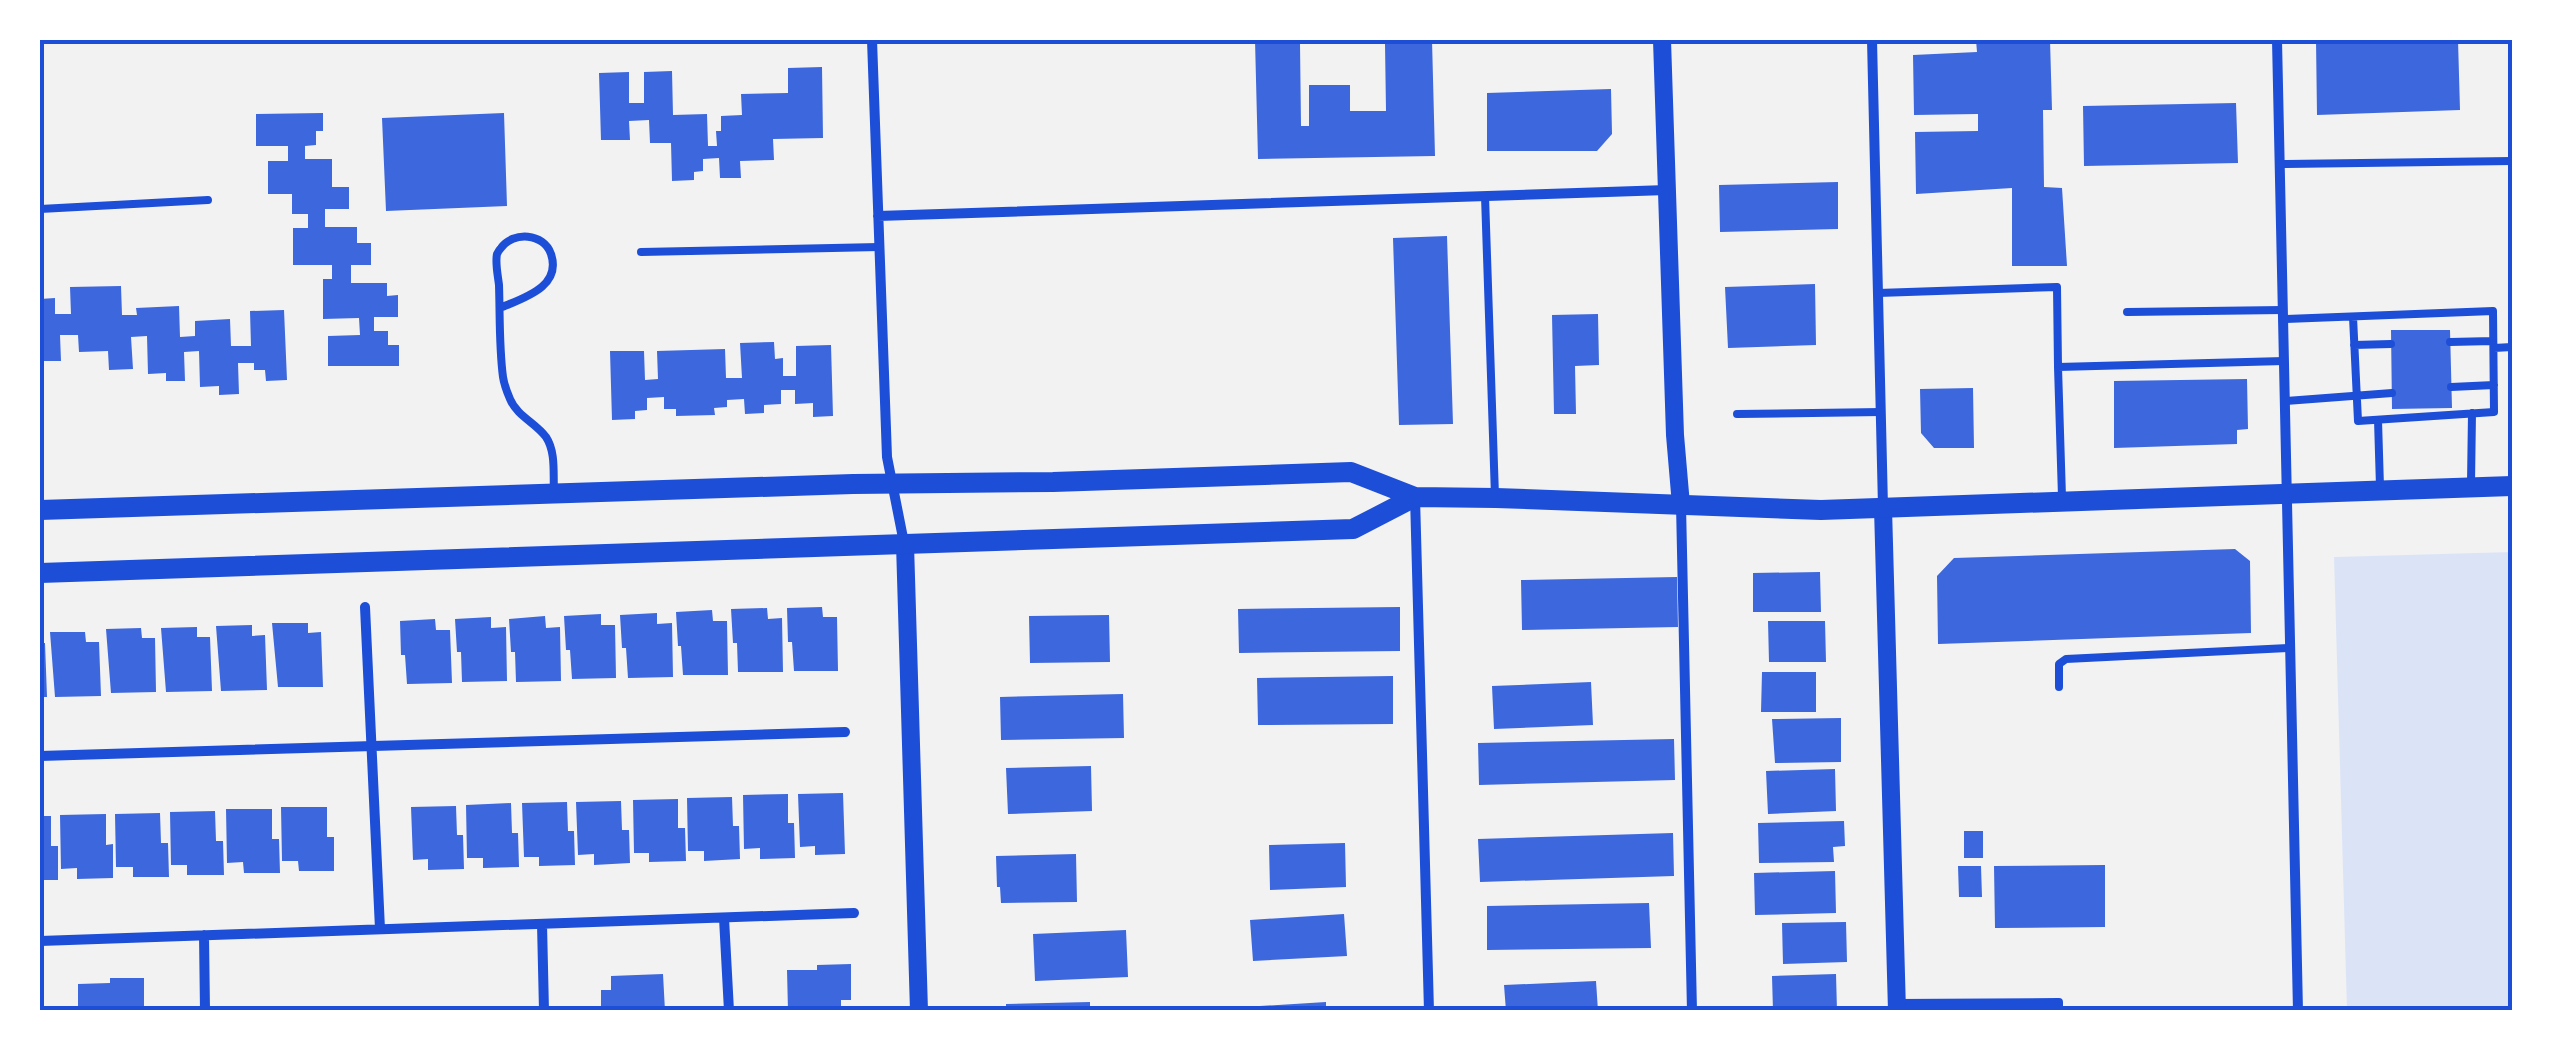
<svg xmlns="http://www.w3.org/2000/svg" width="2552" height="1051" font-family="Manrope,sans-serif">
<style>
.green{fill:#dbe4f7}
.building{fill:#3d67dc;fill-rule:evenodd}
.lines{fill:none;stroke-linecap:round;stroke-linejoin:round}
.service{stroke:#1d4ed8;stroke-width:8}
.minor{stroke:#1d4ed8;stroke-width:10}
.tertiary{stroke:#1d4ed8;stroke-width:18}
.secondary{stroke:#1d4ed8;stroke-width:20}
.neatline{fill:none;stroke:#1d4ed8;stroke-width:4}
</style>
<rect width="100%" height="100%" fill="#f2f2f2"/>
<path class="green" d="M2512,552V1011H2347L2334,557Z"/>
<path class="building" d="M1255,40H1432L1435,156L1258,159ZM1300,44H1385L1386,111H1350V85H1309V126H1301Z
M1976,40H2050L2052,110H2043L2044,187L2062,188L2067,266H2012V188L1916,194L1915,132L1978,131V114L1914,115L1913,55L1977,52Z
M2316,40H2458L2460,110L2317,115Z
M822,67L823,138L773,139L774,160L740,161L741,178H720L719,158L703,159V171L694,172V180L672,181L671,143H650L649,120L629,121L630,140H601L599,73L629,72V103H644V72L672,71L673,115L707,114L708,146H717L716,131H721V116L742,115L741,94L788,93V68Z
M1611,89L1612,134L1597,151H1487V93Z
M2236,103L2238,163L2084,166L2083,106Z
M323,113V131H316V145L305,146V159H332V187H349V209H325V227H357V243H371V265H351V283H387V296L398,295V317H374V331H388V345H399V366H328V336L360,335L359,318L323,319V279H332V265H293V228H308V214H292V194H268V161H288V146H256V114Z
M504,113L507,206L386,211L382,118Z
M1838,182V229L1720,232L1719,185Z
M1447,236L1453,424L1399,425L1393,238Z
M1815,284L1816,345L1728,348L1725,287Z
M121,286L122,315H137L136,308L179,306L180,337L195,336V321L230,319L231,346H251L250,311L284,310L287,380L266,381L265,370H254V363H238L239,394L219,395V386L200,387L199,351L184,352L185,381H166V373L148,374L147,336L131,337L133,369L109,370L108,351L79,352L78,335H60L61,361H40V299L55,298V314H71L70,287Z
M1598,314L1599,365L1575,366L1576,414H1554L1552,315Z
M2391,330H2450L2452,408L2392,409Z
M774,342L775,359L783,358V376H796V346L831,345L833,416L813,417V403L795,404V390H781V404L764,405V413L745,414L744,399L727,400V407L714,408L715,415L676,416V409H664V397L647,398V410L635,411V419L612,420L610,351H644L645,380L658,379L657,351L725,349L726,378H742L740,343Z
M2247,379L2248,429L2237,430V444L2114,448V381Z
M1973,388L1974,448H1934L1921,433L1920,389Z
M2235,549L2250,561L2251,633L1938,644L1937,576L1954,558Z
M1820,572L1821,612H1753V573Z
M1677,577L1678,627L1522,630L1521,580Z
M822,607L823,617H837L838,671H794L792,642H788L787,608Z
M1400,607V651L1239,653L1238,609Z
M767,608L768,619L782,618L783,672H738L737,643H733L731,609Z
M712,610L713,621H727L728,675H683L681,646H678L676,612Z
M657,613V624L672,623L673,677L628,678L626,648H622L620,615Z
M601,614V625H615L616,678L572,679L570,650H566L564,616Z
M1109,615L1110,662L1030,663L1029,616Z
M545,616L546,628L560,627L561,681L516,682L515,652H511L509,619Z
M491,617V628L506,627L507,681L462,682L461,652H457L455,619Z
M435,619L436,630H450L452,683L407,684L405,655H401L400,621Z
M1768,621H1825L1826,662H1769Z
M272,623H308V633L321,632L323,687H278Z
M252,625V636L265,635L267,690L221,691L216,626Z
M197,627V637H210L212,691L166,692L161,628Z
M141,628L142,638H155L156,692L111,693L106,629Z
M50,632H85L86,642H99L101,696L55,697Z
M40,643H45L47,697H40Z
M1762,672H1816V712H1761Z
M1393,676V724L1258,725L1257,678Z
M1591,682L1593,725L1494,729L1492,686Z
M1123,694L1124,738L1001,740L1000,697Z
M1841,718V762L1775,763L1772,719Z
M1674,739L1675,780L1479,785L1478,743Z
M1091,766L1092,811L1008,814L1006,768Z
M1835,769L1836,811L1768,814L1766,771Z
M843,793L845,854L815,855V846L800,847L798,794Z
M788,794V823H794L795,858L760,859V848L744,849L743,795Z
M732,797L733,826H739L740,859L704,861V851H688L687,798Z
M678,799V828H685L686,861L649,862V853H634L633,800Z
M621,801L622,830H629L630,863L594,865V854L578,855L576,802Z
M567,802L568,831H574L575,865L539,866V857H524L522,803Z
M511,803L512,833H518L519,867L483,868V858H467L466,805Z
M456,806L457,835H463L464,869L428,870V859L413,860L411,807Z
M281,807H327V837H334V871H299L298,861H282Z
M226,809H272V839H279L280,873H244L243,862L227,863Z
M215,811L216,841H223L224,875H187V865H171L170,812Z
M160,813L161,843H168L169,877H133V867H116L115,814Z
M106,814V845L113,844V878L77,879V868L61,869L60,815Z
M40,816H51V846H58V880H40Z
M1844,821L1845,846L1833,847L1834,862L1759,863L1758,823Z
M1964,831H1983V858H1964Z
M1673,833L1674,876L1480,882L1478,839Z
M1345,843L1346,887L1270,890L1269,845Z
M1076,854L1077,902L1001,903L1000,887H997L996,856Z
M2105,865V927L1995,928L1994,866Z
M1958,866H1981L1982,897H1959Z
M1835,871L1836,913L1755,915L1754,873Z
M1649,903L1651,948L1487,950V906Z
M1344,914L1347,956L1253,961L1250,920Z
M1846,922L1847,962L1783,964L1782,923Z
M1126,930L1128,977L1035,981L1033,934Z
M851,964V1000H841V1011H788L787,970H817V965Z
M663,974L665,1011H601V990H611V976Z
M1836,974L1837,1011H1773L1772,976Z
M110,978H144V1011H78V984L110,983Z
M1596,981L1598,1011H1506L1504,985Z
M1090,1002V1011H1006V1004Z
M1326,1002V1011H1227V1008Z"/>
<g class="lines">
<path class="service" d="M2280,164L2512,161
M1485,196L1495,496
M40,209L208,200
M641,252L879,247
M1878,293L2057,287L2058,367L2284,361
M500,308C523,298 562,287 551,254C544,233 513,231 501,248C499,250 498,252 497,254C495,263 498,276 499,285C500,315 499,347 503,377C504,384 507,392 510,399C517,416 536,423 546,437C556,452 553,474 554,490
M2127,312L2283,310
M2283,319L2493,311L2494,412L2358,421L2353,317
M2450,342L2493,341
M2354,345L2391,344
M2494,348L2512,347
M2058,367L2062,497
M2451,387L2494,385
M2285,401L2392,393
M1737,414L1881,412
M2378,420L2380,487
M2471,483L2472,413
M2059,687V664L2066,659L2290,648
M1898,1003L2059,1002V1011"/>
<path class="minor" d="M872,40L887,457L904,543
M1872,40L1883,507
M2277,40L2298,1011
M878,216L1667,190
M1415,497L1429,1011
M1681,505L1692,1011
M365,607L380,929
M40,756L845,732
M724,918L729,1011
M542,924L544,1011
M204,935L205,1011
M40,941L854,913"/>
<path class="tertiary" d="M1662,40L1675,435L1681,505
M1883,508L1897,1011
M905,544L919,1011"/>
<path class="secondary" d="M40,510L853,484L1053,482L1351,472L1415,497L1496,498L1821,510L2512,486
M40,573L1353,529L1415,497"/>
</g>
<rect width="2552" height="1051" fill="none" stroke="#ffffff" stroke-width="85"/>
<rect x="42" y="42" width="2468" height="966" class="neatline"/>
</svg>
